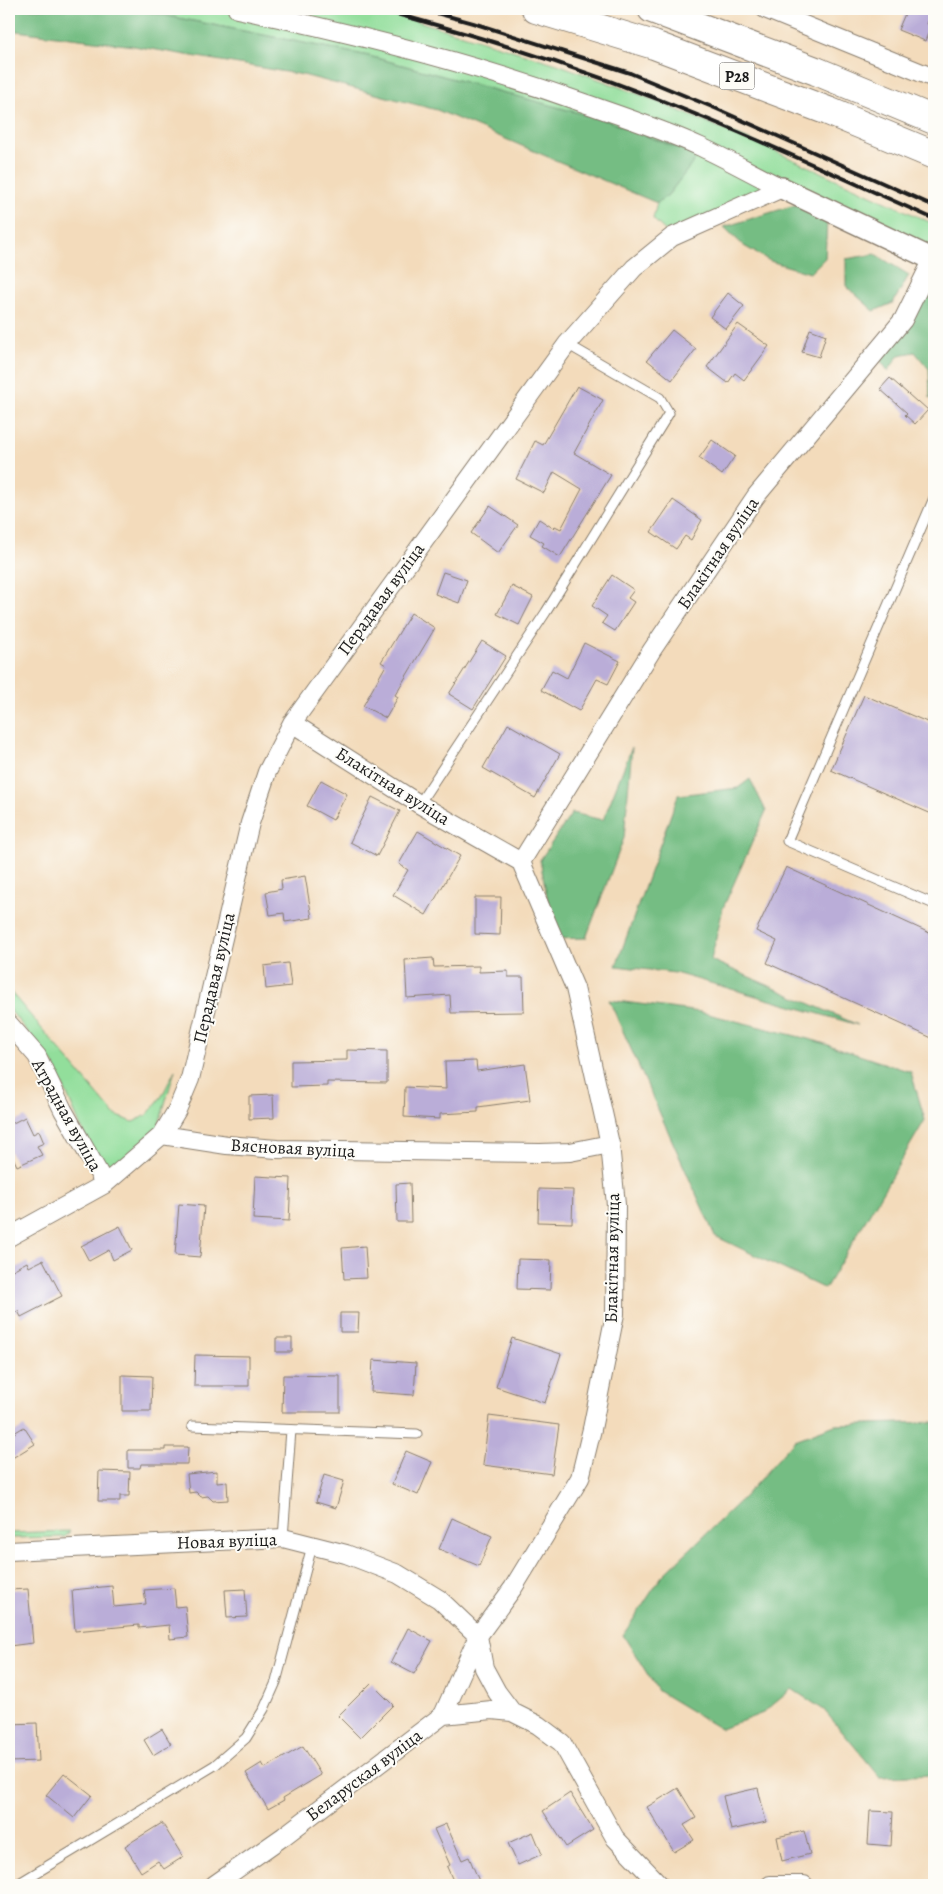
<svg xmlns="http://www.w3.org/2000/svg" width="943" height="1894" font-family="Alegreya,serif">
<style>
.green{fill:#92de9b;stroke:#577d5c}
.forest{fill:#75bd83;stroke:#486c50}
.building{fill:#baadd8}
.lines{fill:none;stroke-linecap:round;stroke-linejoin:round}
.service-casing{stroke:#887c6c;stroke-width:11}
.minor-casing{stroke:#887c6c;stroke-width:20}
.tertiary-casing{stroke:#887c6c;stroke-width:24}
.trunk-casing{stroke:#887c6c;stroke-width:30}
.service{stroke:#fff;stroke-width:9}
.minor{stroke:#fff;stroke-width:18}
.tertiary{stroke:#fff;stroke-width:21}
.trunk{stroke:#fff;stroke-width:28}
.rail{stroke:#1c1c1c;stroke-width:4}
.labels{text-anchor:middle;stroke-width:4;stroke-linejoin:round;paint-order:stroke}
.shield{fill:#fdfcf7;stroke:#605f5e;stroke-width:1}
.shield-label{font-size:16px;font-weight:bold;fill:#1c1c1c}
.street-label{font-size:18px;fill:#1c1c1c;stroke:#fdfcf7}
</style>
<rect width="100%" height="100%" fill="#fdfcf7"/>
<filter id="ink" filterUnits="userSpaceOnUse"><feTurbulence type="fractalNoise" baseFrequency=".02" numOctaves="2"/><feDisplacementMap in="SourceGraphic" scale="10" xChannelSelector="R" yChannelSelector="G"/><feConvolveMatrix kernelMatrix="1 2 1 2 8 2 1 2 1" color-interpolation-filters="sRGB"/></filter>
<filter id="wash" filterUnits="userSpaceOnUse"><feTurbulence type="fractalNoise" baseFrequency=".0096" numOctaves="4" result="noise"/><feDisplacementMap in="SourceGraphic" scale="20" xChannelSelector="R" yChannelSelector="G"/><feGaussianBlur stdDeviation="1.12" result="paint"/><feColorMatrix in="noise" values="0 0 0 0 0 0 0 0 0 0 0 0 0 0 0 0 0 1.4 0 .05"/><feComposite in="paint" operator="in"/></filter>
<g filter="url(#wash)">
<rect width="100%" height="100%" fill="#f3dbbb"/>
<path class="green" d="M133,9H367L414,20L557,64L641,95L759,144L934,224V260L782,188L672,237L653,219L657,203L668,195L698,155L608,121L369,56Z
M9,990L115,1115L133,1122L147,1115L162,1096L175,1070L158,1127L116,1166L109,1168L95,1160L54,1064L9,1009Z
M70,1531L65,1537L9,1538V1533Z"/>
<path class="forest" d="M9,9H133L369,56L608,121L698,156L668,195L657,203L437,110L303,75L134,46L9,30Z
M798,204L827,221L825,258L810,273L770,261L744,246L724,227Z
M875,254L909,275L893,303L874,311L846,286V259Z
M934,282V398H930L929,369L915,352L899,355L888,371L878,357L910,321Z
M632,747L624,838L586,938L555,939L540,860L572,813L603,820Z
M750,779L766,811L723,908L711,960L858,1025L675,973L616,966L678,795L738,788Z
M609,1000L700,1012L816,1041L911,1072L925,1120L825,1289L715,1236Z
M934,1422V1775L880,1777L824,1710L792,1689L763,1713L721,1729L658,1691L623,1635L662,1576L745,1496L795,1440L835,1425Z"/>
<g id="blocks">
<path class="building" d="M907,9H932L927,24L931,26L925,41L898,30Z
M728,293L744,306L726,329L710,317Z
M738,324L769,346L744,380L735,373L728,383L707,367Z
M810,329L826,335L819,357L802,352Z
M672,330L696,349L672,380L647,360Z
M890,378L917,402L918,401L928,410L915,424L905,415L907,413L880,389Z
M577,386L603,400L574,453L611,475L560,557L542,546L544,543L530,535L539,519L553,528L555,526L561,529L582,489L554,472L544,493L516,479L535,441L543,445Z
M712,440L735,456L722,475L699,458Z
M673,500L702,520L691,540L685,536L676,549L651,532Z
M490,506L518,525L498,553L471,533Z
M443,572L467,580L459,603L435,594Z
M612,575L634,590L628,598L634,602L615,631L602,623L607,616L592,606Z
M512,586L533,597L519,625L497,614Z
M411,613L435,628L395,695L398,697L386,718L363,706L386,665L381,662Z
M482,641L506,656L473,709L449,694Z
M584,643L620,661L608,684L597,679L579,711L541,690L552,670L567,678Z
M864,695L927,722L934,727V815L831,770Z
M508,724L560,754L535,798L483,768Z
M321,780L347,794L333,820L307,806Z
M372,797L400,811L377,856L350,842Z
M418,831L460,856L426,915L393,895L408,870L399,864Z
M786,867L934,935V1039L767,963L777,941L756,931Z
M305,876L312,918L285,922L284,913L270,915L266,892L282,889L281,880Z
M475,897H501L500,935L475,934Z
M433,958L434,967L479,966V972L508,971V977H523L524,1012L451,1013L450,995L407,998L405,960Z
M288,963L291,986L266,989L264,966Z
M347,1050L387,1051V1083L327,1082V1086L291,1087V1061L347,1060Z
M476,1061L477,1071L525,1064L530,1100L478,1107V1112L440,1114V1119L404,1117L405,1087L446,1089L445,1062Z
M273,1095L274,1118L249,1119V1096Z
M25,1117L33,1134L39,1131L44,1143L37,1146L42,1155L17,1166L9,1149V1125Z
M255,1176L291,1178L289,1221L253,1219Z
M410,1183L411,1222H397L396,1184Z
M539,1189L573,1190L572,1223L538,1222Z
M179,1204L204,1206L200,1257L175,1255Z
M120,1226L132,1250L113,1260L109,1250L89,1261L81,1246Z
M365,1246L367,1278L344,1279L342,1248Z
M518,1259L551,1260L550,1290L517,1289Z
M43,1260L62,1296L21,1317L18,1311L14,1313L9,1303V1272L27,1262L29,1267Z
M340,1313H359L358,1332H340Z
M276,1338H292V1352H276Z
M512,1338L561,1354L545,1403L496,1387Z
M195,1355L249,1356V1386H194Z
M373,1360L416,1363L414,1395L371,1392Z
M122,1375L152,1376L151,1411H122Z
M283,1375L340,1376V1412H282Z
M489,1416L559,1425L552,1474L483,1465Z
M24,1427L35,1444L9,1460V1436Z
M165,1447H188L187,1464H141L140,1468H128V1450H165Z
M406,1451L432,1462L418,1495L392,1484Z
M99,1471L130,1472L129,1496H120V1501H98Z
M217,1471V1483L227,1482L228,1500L213,1501L208,1496L201,1497L196,1492L189,1493L187,1474Z
M324,1475L344,1481L336,1508L316,1502Z
M452,1518L492,1536L479,1566L439,1549Z
M112,1586L114,1607L146,1604L144,1590L174,1588L176,1607L185,1606L188,1637L170,1639L169,1625L139,1628V1625L75,1631L72,1590Z
M28,1589L33,1643L9,1646V1590Z
M245,1589L247,1617L227,1618L225,1590Z
M408,1628L432,1641L414,1674L391,1662Z
M371,1683L393,1705L360,1738L338,1716Z
M37,1723L39,1761L9,1762V1724Z
M162,1729L171,1744L153,1755L144,1740Z
M303,1746L321,1775L283,1798L284,1800L268,1809L246,1773L262,1763L265,1768Z
M64,1773L92,1795L74,1818L46,1795Z
M678,1788L696,1818L684,1825L694,1840L674,1852L647,1807Z
M758,1788L766,1822L731,1830L723,1796Z
M570,1793L593,1830L566,1847L543,1811Z
M870,1811L893,1812L891,1846L868,1844Z
M162,1823L183,1857L164,1869L158,1861L141,1872L125,1846Z
M446,1824L462,1860L469,1857L479,1881L469,1885H455L447,1867L450,1865L434,1829Z
M804,1831L810,1854L782,1861L777,1837Z
M533,1832L542,1854L518,1865L508,1843Z"/>
</g>
</g>
<g filter="url(#ink)">
<use href="#blocks" fill-opacity="0" stroke="#887c6c" stroke-width="1"/>
<g class="lines">
<g class="service-casing">
<path id="service" d="M934,498L787,841L934,904
M933,720L934,721
M419,804L546,612L669,413L660,398L567,344
M192,1426L417,1434
M283,1538L291,1430
M16,1885L215,1765L246,1738L264,1709L276,1682L312,1546"/>
</g>
<g class="minor-casing">
<path id="minor" d="M237,9C353,33 468,62 581,102C621,116 662,129 701,147C729,160 755,175 782,188
M765,9L934,78
M521,862L652,650L756,496L903,320L933,259
M9,1024L37,1056L63,1110L105,1184
M162,1135L227,1145L277,1149L540,1153L570,1152L610,1144
M9,1237L105,1184L162,1135L177,1110L190,1079L250,823L267,772L292,723L567,344L634,268L672,237L782,188
M9,1551L283,1538L346,1554L398,1574L439,1599L478,1636
M478,1636L484,1668L497,1692L512,1712
M443,1715L492,1710L512,1712L538,1725L562,1743L615,1838L660,1885
M214,1885L284,1836L443,1715L478,1636L513,1588L580,1478L592,1429L615,1314L616,1205L610,1144L575,988L521,862L419,804L292,723
M770,1885H804"/>
</g>
<g class="tertiary-casing">
<path id="tertiary" d="M782,188L934,260"/>
</g>
<g class="trunk-casing">
<path id="trunk" d="M536,9L654,45L828,111L934,155
M652,9L816,71L934,120"/>
</g>
<use href="#service" class="service"/>
<use href="#minor" class="minor"/>
<use href="#tertiary" class="tertiary"/>
<use href="#trunk" class="trunk"/>
<path class="rail" d="M378,9C492,39 604,76 712,121C787,152 860,186 934,219
M422,9L473,23L630,73L717,109L934,206"/>
</g>
</g>
<g class="labels">
<rect class="shield" x="719.5" y="62.5" width="35" height="27" rx="4"/>
<g class="shield-label">
<text x="737" y="82">Р28</text>
</g>
<g class="street-label">
<text transform="translate(718 553) rotate(-56)" y="6">Блакітная вуліца</text>
<text transform="translate(381 599) rotate(-54)" y="6">Перадавая вуліца</text>
<text transform="translate(393 786) rotate(32)" y="6">Блакітная вуліца</text>
<text transform="translate(214 978) rotate(-77)" y="6">Перадавая вуліца</text>
<text transform="translate(67 1115) rotate(61)" y="6">Атрадная вуліца</text>
<text transform="translate(293 1148) rotate(3)" y="6">Вясновая вуліца</text>
<text transform="translate(612 1258) rotate(-89)" y="6">Блакітная вуліца</text>
<text transform="translate(227 1541) rotate(-2)" y="6">Новая вуліца</text>
<text transform="translate(364 1775) rotate(-37)" y="6">Беларуская вуліца</text>
</g>
</g>
<rect width="943" height="1894" fill="none" stroke="#fdfcf7" stroke-width="30"/>
</svg>
